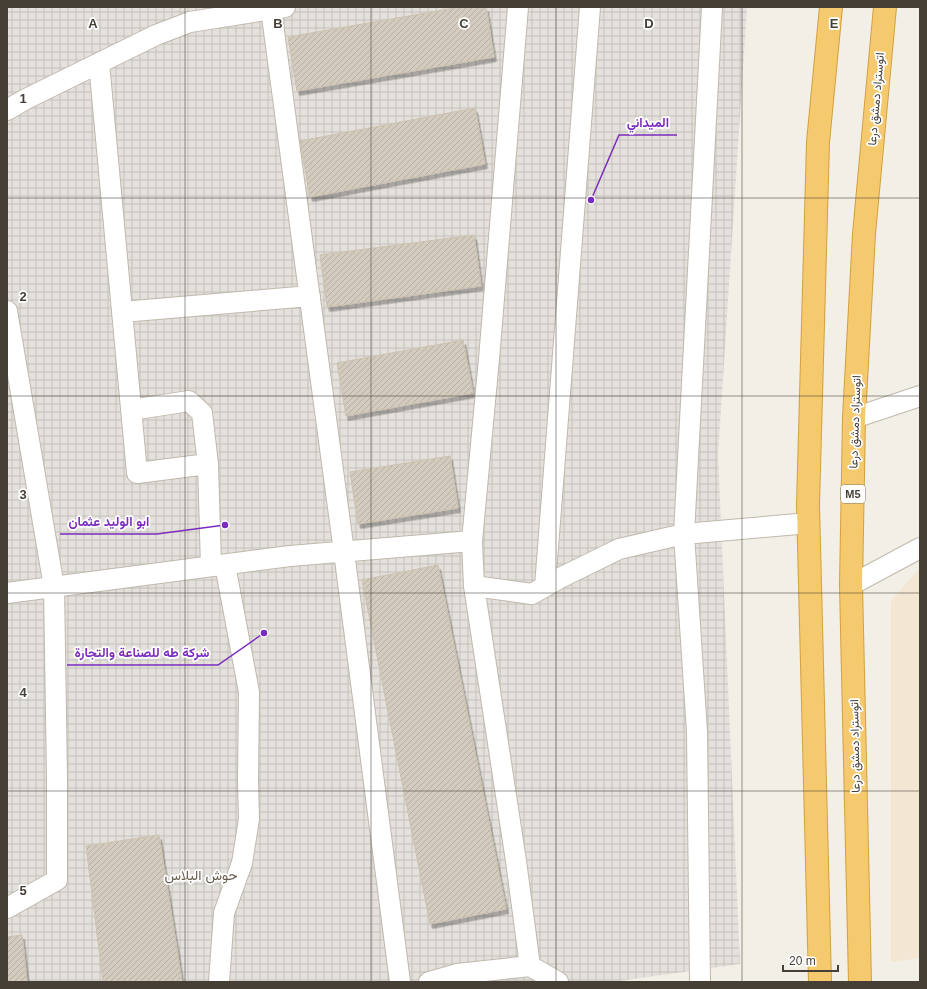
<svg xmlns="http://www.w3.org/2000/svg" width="927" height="989" font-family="Arial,Vazirmatn,sans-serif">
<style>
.commercial{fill:#f3e6d3}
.industrial{fill:url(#industrial-grid)}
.building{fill:url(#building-hatch);stroke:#cdc2b0;filter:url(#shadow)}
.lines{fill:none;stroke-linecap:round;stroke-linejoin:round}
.minor-casing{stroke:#c0b9ad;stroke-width:22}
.highway-casing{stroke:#d49f3f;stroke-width:24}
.minor{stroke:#fff;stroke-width:20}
.highway{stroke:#f5ca6f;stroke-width:22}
.grid{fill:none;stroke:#453f36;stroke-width:1;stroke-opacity:0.55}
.labels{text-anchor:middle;stroke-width:3.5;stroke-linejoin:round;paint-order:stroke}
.shield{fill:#fff;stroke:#7d7972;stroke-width:1}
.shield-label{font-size:11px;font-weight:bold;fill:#453f36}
.street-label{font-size:12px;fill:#453f36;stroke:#fff}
.quarter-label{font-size:14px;fill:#675d4e;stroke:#fff}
.grid-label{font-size:13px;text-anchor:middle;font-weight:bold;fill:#453f36;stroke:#fff;stroke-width:3.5;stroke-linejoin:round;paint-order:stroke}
.leader{fill:none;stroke:#7b2cbf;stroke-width:1.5}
.callout-dot{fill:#7b2cbf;stroke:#fff;stroke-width:1.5}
.callout-label{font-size:13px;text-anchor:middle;font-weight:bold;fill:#7b2cbf;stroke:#fff;stroke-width:3.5;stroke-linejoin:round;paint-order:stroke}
</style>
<defs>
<pattern id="industrial-grid" width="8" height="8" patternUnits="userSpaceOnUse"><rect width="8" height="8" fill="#e4e0db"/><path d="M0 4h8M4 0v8" fill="none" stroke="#c5c1bd"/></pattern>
<pattern id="building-hatch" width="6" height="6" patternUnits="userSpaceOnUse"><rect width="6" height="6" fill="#d3cbbd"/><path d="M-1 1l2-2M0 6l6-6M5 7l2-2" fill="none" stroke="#b6afa3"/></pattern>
<filter id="shadow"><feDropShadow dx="2.5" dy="4.5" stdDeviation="0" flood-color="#0004"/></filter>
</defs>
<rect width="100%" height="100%" fill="#f2efe6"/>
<path class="commercial" d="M920,568V958L891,962V601Z"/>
<path class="industrial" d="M7,7H747L718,455L740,964L612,982H7Z"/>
<path class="building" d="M460,7H486L494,57L297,91L288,37Z
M475,108L485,164L310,197L300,141Z
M474,235L481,286L327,307L320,255Z
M463,340L473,393L346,416L337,363Z
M450,456L458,508L358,524L350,472Z
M438,565L506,909L430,924L362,580Z
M159,835L182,982H103L86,846Z
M22,935L27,982H7V937Z"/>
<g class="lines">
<g class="minor-casing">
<path id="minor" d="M518,7L489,359L472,541L474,586L516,861L530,966
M271,9L344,552L400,982
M99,63L137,473L208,464L211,566
M7,110L26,99L156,35L190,22L285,7
M7,311L54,587L57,777V880L7,908
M122,312L310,296
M131,410L189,401L202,413L208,464
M854,418L920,396
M851,585L920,548
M474,586L532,594L560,578L619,549L684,534L809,523
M545,586L590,7
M7,593L290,556L472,541
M219,982L224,913L242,863L249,819L248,781L249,692L225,565
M429,982L457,974L530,966L558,982
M700,982L697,732L684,534L712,7"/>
</g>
<g class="highway-casing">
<path id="highway" d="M820,982L808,505L818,142L831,7
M860,982L851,585L854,418L864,234L885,7"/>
</g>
<use href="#minor" class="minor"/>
<use href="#highway" class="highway"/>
</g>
<path class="grid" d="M185,7V982M371,7V982M556,7V982M742,7V982M7,198H920M7,396H920M7,593H920M7,791H920"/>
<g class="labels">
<rect class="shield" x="841" y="485" width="24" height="18" rx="3"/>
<g class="shield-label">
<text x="853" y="498">M5</text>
</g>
<g class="street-label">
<text transform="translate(876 99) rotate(-85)" y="4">اتوستراد دمشق درعا</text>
<text transform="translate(855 422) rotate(-88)" y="4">اتوستراد دمشق درعا</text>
<text transform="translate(855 746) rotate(-91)" y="4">اتوستراد دمشق درعا</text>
</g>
<g class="quarter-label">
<text x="201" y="880">حوش البلاس</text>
</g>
</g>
<g class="grid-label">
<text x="93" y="28">A</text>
<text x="278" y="28">B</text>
<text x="464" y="28">C</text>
<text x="649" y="28">D</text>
<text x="834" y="28">E</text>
<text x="23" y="103">1</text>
<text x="23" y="301">2</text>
<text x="23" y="499">3</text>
<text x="23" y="697">4</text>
<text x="23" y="895">5</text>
</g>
<path class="leader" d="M591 200L619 135H677M225 525L157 534H60M264 633L218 665H67"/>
<g class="callout-dot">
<circle cx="591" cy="200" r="4"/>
<circle cx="225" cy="525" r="4"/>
<circle cx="264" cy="633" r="4"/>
</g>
<g class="callout-label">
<text x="648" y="127">الميداني</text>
<text x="109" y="526">ابو الوليد عثمان</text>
<text x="142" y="657">شركة طه للصناعة والتجارة</text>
</g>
<rect width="927" height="989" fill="none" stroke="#453f36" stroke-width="16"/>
<path d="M783 965v6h55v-6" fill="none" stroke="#453f36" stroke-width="2"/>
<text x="789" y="965" font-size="12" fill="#453f36" stroke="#ffffff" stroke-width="3" paint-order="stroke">20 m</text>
</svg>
